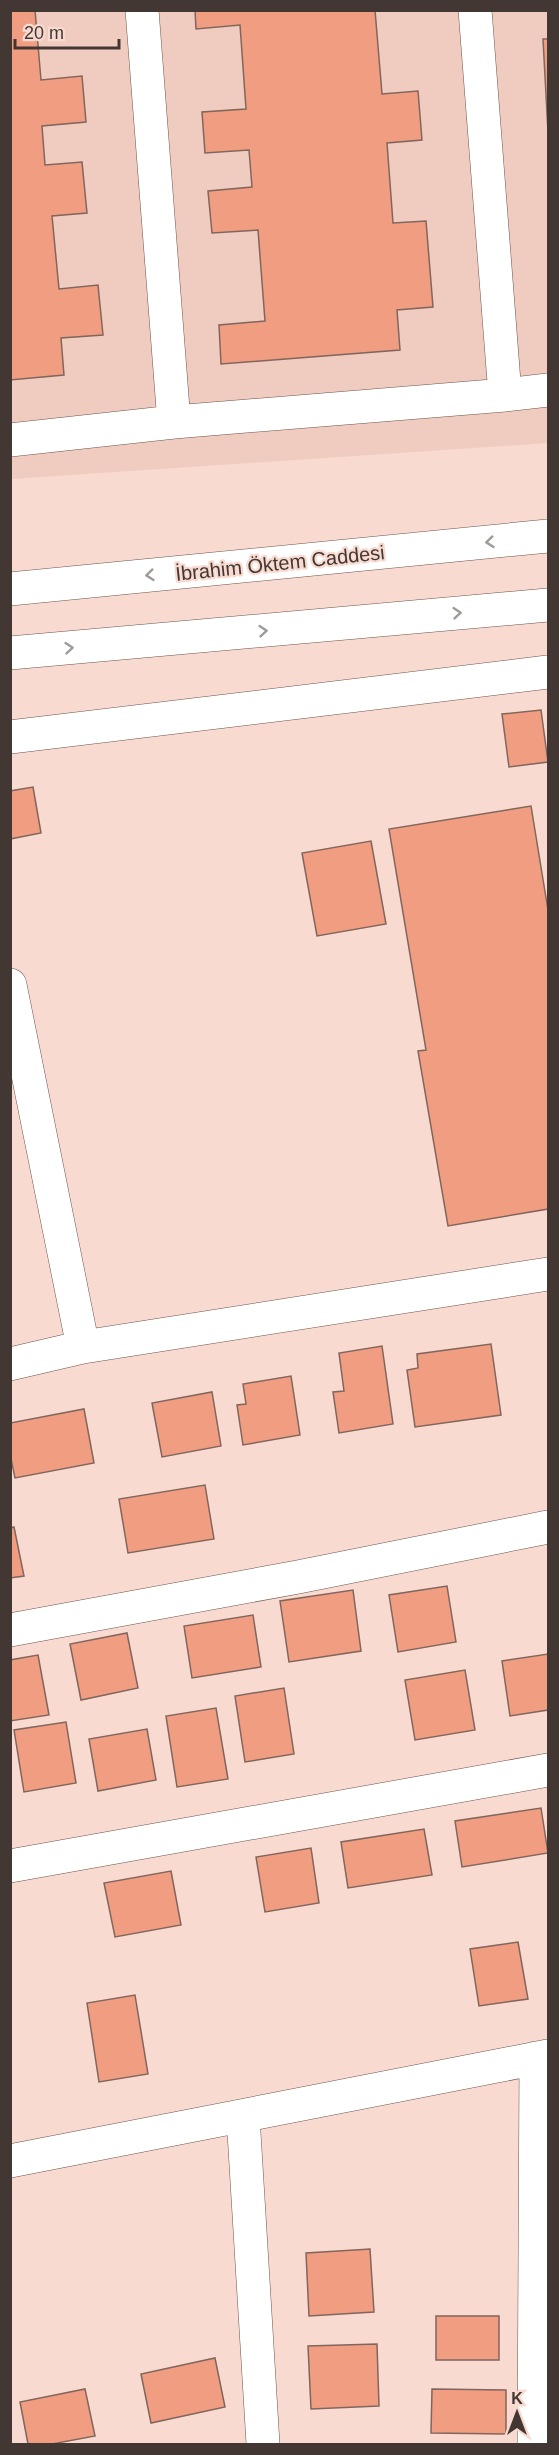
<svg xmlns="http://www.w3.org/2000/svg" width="559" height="2455" font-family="Arial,sans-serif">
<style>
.built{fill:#f0cbbf}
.building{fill:#f19d82;stroke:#80665d;stroke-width:1.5}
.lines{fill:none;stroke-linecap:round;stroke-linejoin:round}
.minor-casing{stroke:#6d544c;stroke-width:34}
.tertiary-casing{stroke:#6d544c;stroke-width:34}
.secondary-casing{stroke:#6d544c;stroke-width:34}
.minor{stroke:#fff;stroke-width:33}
.tertiary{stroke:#fff;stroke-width:33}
.secondary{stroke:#fff;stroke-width:33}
.oneway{stroke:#a09b99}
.labels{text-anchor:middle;stroke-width:4.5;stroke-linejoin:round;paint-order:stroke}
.street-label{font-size:20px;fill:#423733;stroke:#f8dad0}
</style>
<rect width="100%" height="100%" fill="#f8dad0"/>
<path class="built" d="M11,11H548V443L11,479Z"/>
<path class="building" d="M10,10H35L41,80L82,76L86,122L42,126L45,165L82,162L87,213L52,216L59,289L98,285L103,335L61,338L64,375L10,380Z
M195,10H375L382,94L418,91L422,140L387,143L393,223L426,221L433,307L397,310L400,350L221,364L219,325L265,321L258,230L212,233L208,191L252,187L249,150L205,153L202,112L246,109L240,25L196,29Z
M543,39H548V132Z
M541,710L548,762L509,767L502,714Z
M33,787L41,833L10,839V791Z
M531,806L548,910V1209L448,1226L418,1051L426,1050L389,829Z
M371,841L386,924L317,936L302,853Z
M491,1344L501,1415L415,1427L407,1370L418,1368L417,1354Z
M382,1346L393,1424L339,1433L333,1392L344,1391L339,1353Z
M291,1376L300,1435L243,1445L237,1405L246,1404L243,1384Z
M212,1392L221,1446L162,1457L152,1403Z
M84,1409L94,1463L15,1478L10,1454V1423Z
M205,1485L214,1539L128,1553L119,1499Z
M14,1527L24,1576L10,1578V1528Z
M447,1586L456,1642L398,1652L389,1595Z
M353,1590L361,1651L289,1662L280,1601Z
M253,1615L261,1667L192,1678L184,1626Z
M127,1633L138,1688L81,1700L70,1644Z
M548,1654V1710L510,1716L502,1661Z
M38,1655L49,1715L10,1721V1660Z
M465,1670L475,1730L415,1740L405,1680Z
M284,1688L294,1754L245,1762L235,1696Z
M216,1708L228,1779L177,1787L166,1716Z
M66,1722L76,1783L24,1792L14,1730Z
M147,1729L156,1780L98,1791L89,1739Z
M541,1808L548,1853L462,1867L455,1821Z
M424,1829L432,1875L348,1888L341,1842Z
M311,1848L319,1903L265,1912L256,1857Z
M171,1871L181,1925L115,1937L104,1883Z
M518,1942L528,1999L479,2006L470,1949Z
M135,1995L148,2074L99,2082L87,2003Z
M370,2249L374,2312L309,2316L306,2253Z
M436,2316H499V2360H436Z
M377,2344L379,2406L311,2409L308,2346Z
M215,2358L225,2407L151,2423L141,2374Z
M85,2389L95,2436L52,2444H28L20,2402Z
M432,2389L506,2390V2434L431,2433Z"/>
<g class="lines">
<g class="minor-casing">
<path id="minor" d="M142,10L174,422
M475,10L505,395L548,390
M10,440L174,422L505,395
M10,985L83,1347
M10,1364L83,1347L548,1274
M10,1630L298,1577L548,1527
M10,1866L548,1770
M243,2116L263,2444
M10,2161L548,2056
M534,2444L536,2058"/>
</g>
<g class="tertiary-casing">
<path id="tertiary" d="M10,737L548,672"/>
</g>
<g class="secondary-casing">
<path id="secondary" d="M10,589L548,536
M10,653L548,605"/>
</g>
<use href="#minor" class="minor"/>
<use href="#tertiary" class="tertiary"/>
<use href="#secondary" class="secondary"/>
</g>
<defs><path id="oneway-chevron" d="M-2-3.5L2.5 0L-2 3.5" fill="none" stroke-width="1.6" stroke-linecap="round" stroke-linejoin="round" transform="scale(1.5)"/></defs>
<g class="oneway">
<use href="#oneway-chevron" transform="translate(490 542) rotate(174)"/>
<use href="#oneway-chevron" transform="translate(150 575) rotate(174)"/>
<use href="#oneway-chevron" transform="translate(457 613) rotate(-5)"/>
<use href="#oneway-chevron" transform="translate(263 631) rotate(-5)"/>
<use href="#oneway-chevron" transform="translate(69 648) rotate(-5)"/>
</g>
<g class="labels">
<g class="street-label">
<text transform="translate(280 563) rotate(-6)" y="7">İbrahim Öktem Caddesi</text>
</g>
</g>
<rect width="559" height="2455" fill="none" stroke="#423733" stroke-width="24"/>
<g transform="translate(517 2413)" stroke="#f8dad0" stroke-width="4.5" paint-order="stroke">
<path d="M0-4.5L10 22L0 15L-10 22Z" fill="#423733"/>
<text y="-9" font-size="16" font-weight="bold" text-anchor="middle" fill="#423733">K</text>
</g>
<path d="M15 39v9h104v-9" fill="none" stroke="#423733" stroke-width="3"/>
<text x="24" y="39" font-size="18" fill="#423733" stroke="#f8dad0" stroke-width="4.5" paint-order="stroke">20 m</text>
</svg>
